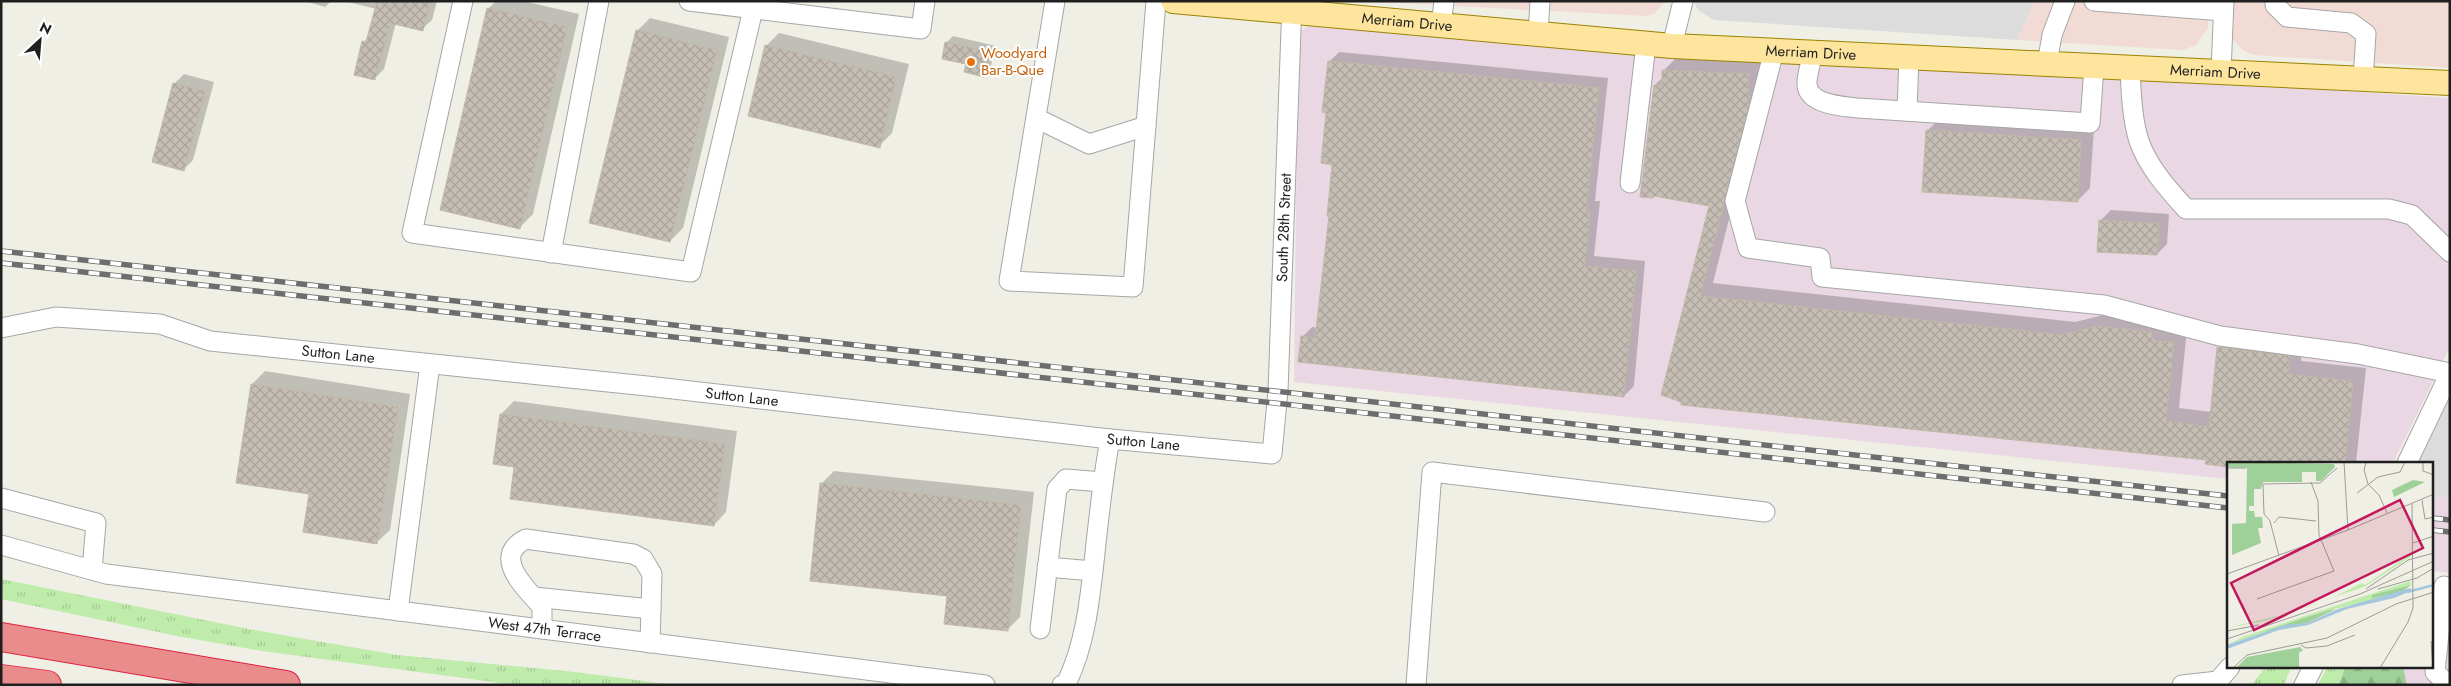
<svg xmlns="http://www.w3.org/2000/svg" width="2451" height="686" font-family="Jost,sans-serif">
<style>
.residential{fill:#dddcdc}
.commercial{fill:#f1dbd4}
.industrial{fill:#e9d7e3}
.grass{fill:url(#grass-tufts)}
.forest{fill:url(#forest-firs)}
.shadow{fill:#0003}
.building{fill:url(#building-cross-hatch);stroke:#c2b8a7}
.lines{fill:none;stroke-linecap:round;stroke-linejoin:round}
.minor-casing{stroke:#a6a6a6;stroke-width:21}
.major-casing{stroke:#9b8300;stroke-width:26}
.highway-casing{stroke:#de2241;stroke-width:30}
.minor{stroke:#fff;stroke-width:19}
.major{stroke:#fde59d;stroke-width:24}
.highway{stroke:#e98c8c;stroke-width:28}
.rail-casing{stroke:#6d6d6d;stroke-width:5.5}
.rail{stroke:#fff;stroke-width:4;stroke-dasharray:11;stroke-linecap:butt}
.food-dot{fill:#e8710a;stroke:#fff;stroke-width:2}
.labels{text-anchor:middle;stroke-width:4;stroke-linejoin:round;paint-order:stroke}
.street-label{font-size:15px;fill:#1f1f1f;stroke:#fff}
.food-label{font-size:15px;fill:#c56008;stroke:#fff;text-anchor:start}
.inset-river{fill:none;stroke:#a5c7de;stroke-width:2.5}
.inset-road{fill:none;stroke:#9c9c96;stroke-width:1}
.view{fill:#c2185b;fill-opacity:0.15;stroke:#c2185b;stroke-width:2.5}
.inset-edge{fill:none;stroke:#1f1f1f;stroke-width:2.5}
</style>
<defs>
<pattern id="grass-tufts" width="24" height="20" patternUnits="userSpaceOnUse" patternTransform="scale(1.25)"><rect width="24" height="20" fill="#bfebab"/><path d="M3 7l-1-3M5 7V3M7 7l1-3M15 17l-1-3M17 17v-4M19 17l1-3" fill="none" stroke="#a4c993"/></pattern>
<pattern id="forest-firs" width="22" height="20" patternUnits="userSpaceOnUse" patternTransform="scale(1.25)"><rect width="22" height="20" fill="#a0d099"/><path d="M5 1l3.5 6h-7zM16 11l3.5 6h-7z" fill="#89b283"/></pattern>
<pattern id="building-cross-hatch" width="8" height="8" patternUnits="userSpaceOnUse" patternTransform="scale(1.25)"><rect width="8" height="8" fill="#c5beb5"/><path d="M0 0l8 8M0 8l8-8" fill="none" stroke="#a9a39b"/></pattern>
</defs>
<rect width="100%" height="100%" fill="#f0efe5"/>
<path class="residential" d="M1693,1H2035L2017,40L1714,20L1699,11Z
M2450,397V498L2432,496V463H2418Z"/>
<path class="commercial" d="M1666,1L1655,13L1647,16L1379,2Z
M2035,1H2209L2208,28L2196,45L2183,50L2017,40Z
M2232,1H2450V68L2254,55L2244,51L2232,39Z"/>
<path class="industrial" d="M1315,24L2450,98V347L2393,463H2228V479L1294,382L1298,42L1300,32L1306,27Z
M2432,496L2450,498V573L2432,571Z
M2432,593L2450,595V685H2407L2403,667H2432Z"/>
<path class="grass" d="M1,579L254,630L397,655L575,672L675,685H516L262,651L177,636L1,599Z
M2265,667H2291L2284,685H2252Z
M2327,667H2345L2339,685H2318Z"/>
<path class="forest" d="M2345,667H2403L2407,685H2339Z"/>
<path class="shadow" d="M305,1H331L325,7Z
M344,1H437L432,20L422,29L396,23L384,69L374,79L364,42L369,36L376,9Z
M496,1H523L579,14L533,214L520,227L488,9Z
M650,18L729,37L683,228L670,241L637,31Z
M779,33L909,64L892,133L879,146L766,46Z
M953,36L996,46L990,69L984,75L967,63L947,42Z
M1339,52L1608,78L1595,201H1600L1594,256L1645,261L1634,386L1624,396L1302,337L1312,327L1318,328L1331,215L1334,163L1328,112L1329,62Z
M1677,57L1762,61L1763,83L1713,283L2075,322L2112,313L2187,329L2179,408L2212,412L2219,348L2232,334L2302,343L2301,361L2366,368L2356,463H2228V465L2206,463L2207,459L1682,404L1710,205L1655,85L1663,77L1664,70Z
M184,74L214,82L193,160L183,170L174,84Z
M1940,118L2094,128L2090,188L2077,201L1927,131Z
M2111,210L2169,214L2167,244L2157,254L2101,220Z
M265,371L410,394L390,530L377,542L311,493L252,384Z
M514,401L737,431L726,512L714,525L515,466L501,414Z
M834,471L1034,492L1020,617L1007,630L949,595L821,484Z"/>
<path class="building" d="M377,1H430L423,31L390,23L375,80L354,75L362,41L366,42Z
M487,8L567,27L520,229L440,210Z
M636,30L717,50L670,242L589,223Z
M945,42L990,52L984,77L964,72L966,64L942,59Z
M765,45L896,77L880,148L748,116Z
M1328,61L1599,88L1586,210L1590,211L1585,266L1636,271L1624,397L1298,362L1301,336L1315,338L1329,216H1327L1332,165L1321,163L1326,113L1322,112Z
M1662,70L1749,74L1748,96L1751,97L1700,296L2061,335L2097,326L2152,332L2151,338H2154V341L2174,342L2166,421L2209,427L2217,347L2290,356L2288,374L2353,381L2345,464H2228V467L2205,464L2206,460L1681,405V402L1661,395L1709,206L1654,196L1653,198L1640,197L1654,85L1662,86Z
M173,83L205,91L184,171L152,162Z
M1926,130L2081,140L2078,202L1922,192Z
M2099,220L2159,224L2157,255L2097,252Z
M251,384L398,407L377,544L303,532L309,494L236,483Z
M500,414L725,444L714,526L510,499L514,467L493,464Z
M820,483L1021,505L1008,631L944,624L947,596L810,581Z"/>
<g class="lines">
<g class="minor-casing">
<g id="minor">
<path d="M463,1L412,233L691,272L755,1"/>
<path d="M689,1L921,29L925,1"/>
<path d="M1055,1L1009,281L1133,287L1156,1"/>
<path d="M2094,1L2223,11"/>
<path d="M2275,1V5L2287,17L2351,23L2366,34L2363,79"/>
<path d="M1441,26L1444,1"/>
<path d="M1538,35L1540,1"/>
<path d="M1672,46L1683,1"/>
<path d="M1774,51L1735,201L1748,248L1820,258L1822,277L2104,305L2220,336L2358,354L2450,373"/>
<path d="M1813,53C1811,62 1808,71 1807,81C1805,105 1842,106 1858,108L2090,123L2094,66"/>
<path d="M2047,64L2052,35L2065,1"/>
<path d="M2130,68C2131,91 2132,119 2139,141C2148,167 2168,189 2186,209H2389L2412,215L2450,252"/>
<path d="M2221,72L2224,1"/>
<path d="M1907,111L1909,57"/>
<path d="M1036,118L1089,144L1146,126"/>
<path d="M1630,183L1646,44"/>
<path d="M551,253L599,1"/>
<path id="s1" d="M1,328L56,317L160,324L210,341L647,386L1110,439L1272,454L1278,391L1292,1"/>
<path d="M2407,463L2450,373"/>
<path d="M1,498L96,523L92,570"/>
<path id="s2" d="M1,545L106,574L985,685"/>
<path d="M1047,567L1093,571"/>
<path d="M2444,586L2435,672L2444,681L2450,682"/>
<path d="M534,597L651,609"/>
<path d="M398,611L430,364"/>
<path d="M542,629V607C527,589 490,557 526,539L633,554L643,559L652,574L650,643"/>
<path d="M1040,629L1057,489L1066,479L1102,482"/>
<path d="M1062,685L1066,684C1086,643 1090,598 1095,553C1099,515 1103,477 1110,439"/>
<path d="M1416,685L1432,472L1765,512"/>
<path d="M2182,685L2218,681L2230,667"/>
<path d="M2304,685L2313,667"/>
</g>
</g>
<g class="major-casing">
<g id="major">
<path id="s3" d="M1173,1L1672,46L2450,83"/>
</g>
</g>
<g class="highway-casing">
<path id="highway" d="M1,637L286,685
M1,679L47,685"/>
</g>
<use href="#minor" class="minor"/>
<use href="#major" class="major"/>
<use href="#highway" class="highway"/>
<g class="rail-casing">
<path id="rail" d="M1,251L2228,496
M1,263L2228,508
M2432,518L2450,520
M2432,530L2450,532"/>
</g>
<use href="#rail" class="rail"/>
</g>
<circle class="food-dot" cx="971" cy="62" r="5"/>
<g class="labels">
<g class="street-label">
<text dy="5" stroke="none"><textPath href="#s3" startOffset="235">Merriam Drive</textPath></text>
<text dy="5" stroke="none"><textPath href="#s3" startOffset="640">Merriam Drive</textPath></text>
<text dy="5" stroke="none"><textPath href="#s3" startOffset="1045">Merriam Drive</textPath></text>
<text dy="5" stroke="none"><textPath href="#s1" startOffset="1508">South 28th Street</textPath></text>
<text dy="5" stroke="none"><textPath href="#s1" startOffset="342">Sutton Lane</textPath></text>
<text dy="5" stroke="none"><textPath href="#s1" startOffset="748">Sutton Lane</textPath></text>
<text dy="5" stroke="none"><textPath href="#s1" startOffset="1152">Sutton Lane</textPath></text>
<text dy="5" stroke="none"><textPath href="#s2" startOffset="551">West 47th Terrace</textPath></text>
</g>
<g class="food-label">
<text x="981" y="58">Woodyard<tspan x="981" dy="17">Bar-B-Que</tspan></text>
</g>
</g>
<g transform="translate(2227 462)">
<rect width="206" height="206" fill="#f0efe5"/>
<path d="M184,87L183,95L139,124L38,159L0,166L54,153L107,135L135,121L138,123L182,93ZM183,119L184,123L145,134L154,135L140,140L102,148L0,183L18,174Z" fill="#bfebab"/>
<path d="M0,0L107,2L108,5L94,19H89V10H75V20H36L34,27H27V44H22V49H27L28,55H35L36,66H31L34,81L5,93V62L19,61L20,6L0,5ZM186,18L198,20L167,35L165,28ZM184,123L174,131L145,136V133ZM109,147L80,161L35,170L102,148ZM73,185L76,188L72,191V206H9L20,195Z" fill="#a0d099"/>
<path d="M184,126V129L167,136L120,147L81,163L52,168L0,187V183L58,163L80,161L111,147Z" fill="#a5c7de"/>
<path class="inset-river" d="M180,130L207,123"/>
<path class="inset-road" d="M117,0L121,68M139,0L137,8L141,22L152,33L160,51M196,0V9L207,13M0,6H19M130,31L151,15L173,10L178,0M195,38L198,57L207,55M47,61L52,55L89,59M186,81L207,74M52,94L43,59L37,52L36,22L93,21L110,6M0,112L121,68L207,32M139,127L181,98L207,91M151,127L190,116L207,106M30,137L107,109L92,73L91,39L84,20M0,169L32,163M0,177L133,132L207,99M204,179L206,206M74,183L79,186L100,184L128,173M6,206L20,193L100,176L169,142L207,130M153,206L181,160L186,146L185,42"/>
<path class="view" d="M173,38L196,86L27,168L4,121Z"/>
<rect width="206" height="206" class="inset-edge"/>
</g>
<rect width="2451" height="686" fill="none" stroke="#1f1f1f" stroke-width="5"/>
<g transform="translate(40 40) rotate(26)" stroke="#ffffff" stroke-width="4" paint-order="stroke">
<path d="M0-4L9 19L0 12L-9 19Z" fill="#1f1f1f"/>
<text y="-8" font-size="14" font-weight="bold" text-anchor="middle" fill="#1f1f1f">N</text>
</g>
</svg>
